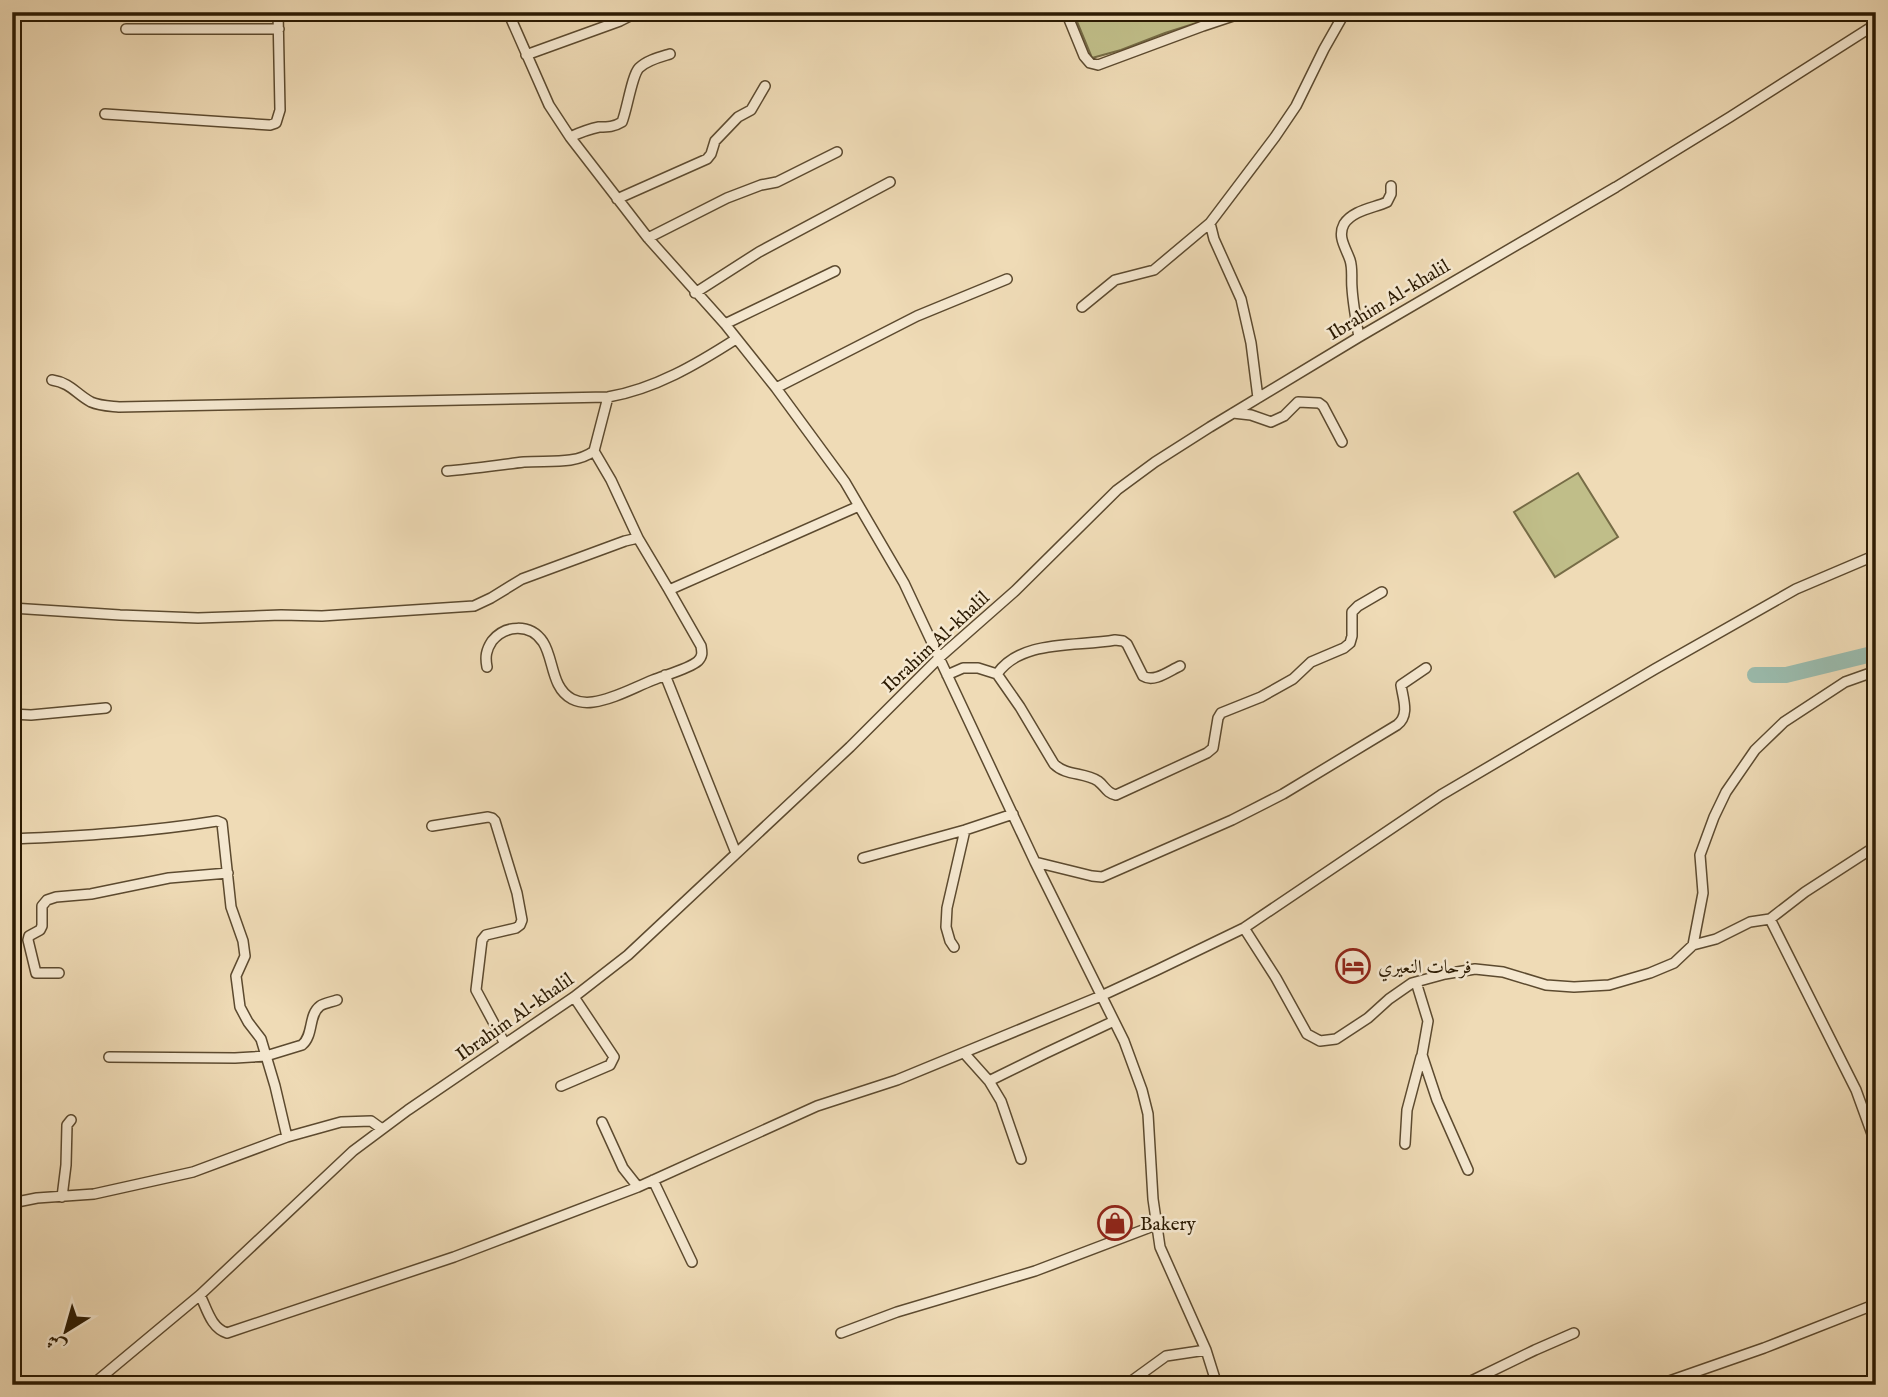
<svg xmlns="http://www.w3.org/2000/svg" width="1888" height="1397" font-family="'IM FELL English',Amiri,serif">
<style>
.green{fill:#c0be89;stroke:#766c46;stroke-width:2}
.lines{fill:none;stroke-linecap:round;stroke-linejoin:round}
.river{stroke:#9abbad;stroke-width:16}
.minor-casing{stroke:#5c4a2f;stroke-width:12}
.minor{stroke:#f5e8d0;stroke-width:9}
.labels{text-anchor:middle;stroke-width:5;stroke-linejoin:round;paint-order:stroke}
.street-label{font-size:19px;fill:#2b1a02;stroke:#f5e8d0}
.poi-label{font-size:19px;fill:#2b1a02;stroke:#f5e8d0;text-anchor:start}
</style>
<rect width="100%" height="100%" fill="#efdbb6"/>
<filter id="stains"><feTurbulence type="fractalNoise" baseFrequency=".00286" numOctaves="4"/><feColorMatrix values="0 0 0 0 .2 0 0 0 0 .09 0 0 0 0 .02 0 0 0 .5 -.17"/></filter>
<radialGradient id="worn" r=".72"><stop offset=".6" stop-color="#630" stop-opacity="0"/><stop offset="1" stop-color="#630" stop-opacity=".3"/></radialGradient>
<path class="green" d="M1073,12H1231L1165,33L1121,50L1092,58Z
M1578,473L1618,537L1555,577L1514,512Z"/>
<g class="lines">
<path class="river" d="M1755,675H1786L1876,653"/>
<g class="minor-casing">
<path id="minor" d="M508,12L549,105L570,137L648,238L725,324L776,388L845,482L904,583L1035,862L1124,1041L1142,1090L1148,1114L1153,1199L1160,1247L1206,1350L1217,1385
M1066,12L1084,56L1090,63L1098,65L1203,26L1245,12
M126,29H279
M526,55L620,21L632,15L635,12
M105,114L270,125L276,123L280,110L278,12
M570,137C579,133 589,129 599,127C608,127 614,127 622,122C627,110 632,75 639,68C647,60 660,57 670,54
M617,199L707,159L711,154L715,141L738,117L751,110L765,86
M648,238L727,198L761,185L777,182L837,152
M695,293L759,252L890,182
M1082,307L1115,280L1154,270L1210,223
M725,324L835,271
M1359,337C1356,320 1353,304 1352,288C1351,279 1353,269 1350,260C1346,248 1337,237 1344,224C1353,210 1374,208 1387,202L1391,194V186
M52,380C71,383 76,394 91,402C100,406 110,406 119,407L608,397C655,389 697,364 736,339
M776,388L917,316L1007,279
M1258,398L1251,343L1241,299L1214,239L1210,223L1275,137L1296,106L1324,49L1345,12
M1233,413L1251,415L1271,422L1284,416L1298,402L1319,403L1323,406L1342,442
M594,451L611,480L638,538
M447,471C473,469 498,465 524,462C547,460 575,465 594,451L608,397
M12,608L120,615L198,618L281,615L322,616L474,606L491,598L522,579L625,541L638,538L669,590
M487,667C485,657 486,650 492,641C505,625 530,623 543,642C554,659 551,688 572,699C578,702 586,703 593,702C614,699 633,688 653,680C665,675 689,669 698,661C703,656 702,652 701,646L669,590L859,506
M997,674C1021,639 1077,647 1115,640L1123,641L1127,644L1143,676C1154,683 1169,671 1180,666
M665,675L736,853
M947,675L963,668H978L997,674L1020,707L1054,764C1066,776 1084,772 1098,781C1105,786 1106,793 1116,795L1207,753L1213,748L1218,718L1221,713L1261,697L1293,679L1311,662L1344,648L1350,643L1352,636V612L1358,606L1382,592
M12,714L31,715L106,708
M432,826L488,817L492,818L495,821L517,893L522,920L520,925L516,928L486,935L482,940L476,990L505,1044
M12,839C82,836 148,832 217,821L222,823L231,907L243,941L245,956L236,976L240,1007L248,1022L261,1039L275,1086L287,1137
M863,858L965,830L1013,814
M1035,862L1092,876L1102,877L1232,820L1283,794L1397,725C1410,715 1403,699 1401,685L1426,668
M1770,919L1856,1090L1876,1145
M1244,928L1276,978L1307,1034L1320,1041L1336,1039L1368,1018L1389,999L1412,983L1445,974L1475,969L1503,972L1546,985L1574,987L1609,985L1650,973L1674,963L1693,945L1716,939L1750,922L1770,919L1805,892L1876,846
M1693,945L1703,893L1700,855L1714,817L1726,792L1755,750L1784,722L1845,682L1876,671
M954,947L950,941L946,927L947,908L965,830
M59,973H36L28,940L29,936L40,930L42,926V906L47,900L56,897L91,894L169,878L228,873
M1416,982L1428,1021L1422,1055L1437,1100L1468,1170
M964,1053L989,1081L1001,1101L1021,1159
M109,1057L235,1058L266,1056L302,1045C314,1035 308,1015 320,1006C324,1003 332,1002 337,1000
M989,1081L1046,1053L1114,1021
M561,1086L610,1065L614,1057L574,997
M602,1122L623,1168L638,1187
M1405,1144L1407,1110L1421,1057
M653,1180L692,1262
M62,1197L66,1165L67,1125L71,1120
M12,1203L37,1198L94,1194L193,1172L287,1137L341,1122L371,1121L382,1129
M200,1295C207,1309 211,1328 227,1333L454,1257L638,1187L817,1106L897,1080L1101,996L1157,970L1244,928L1441,795L1655,669L1796,589L1876,555
M841,1333L897,1312L1035,1271L1156,1225
M92,1385L200,1295L353,1151L408,1110L574,997L628,955L850,747L940,657L1015,591L1117,490L1155,462L1210,427L1359,337L1616,187L1730,117L1876,24
M571,1385L585,1382L590,1385
M1126,1385L1166,1356L1206,1350
M1463,1385L1535,1350L1574,1333
M1658,1385L1764,1348L1876,1304"/>
</g>
<use href="#minor" class="minor"/>
</g>
<defs>
<g id="hotel-ring" transform="scale(1.75)"><circle r="9.5" fill="#f5e8d0" stroke="#8f2418" stroke-width="1.5"/><path d="M-6-4.5h1.5V1H6V5H4.5V3h-9V5H-6ZM-4 0a1.8 1.8 0 1 1 3.6 0ZM.5 0V-2.5h3Q6-2.5 6 0Z" fill="#8f2418"/></g>
<g id="shop-ring" transform="scale(1.75)"><circle r="9.5" fill="#f5e8d0" stroke="#8f2418" stroke-width="1.5"/><path d="M-5-2.5h2.3a2.7 3.5 0 0 1 5.4 0H5L5.5 6h-11ZM-1.5-2.5h3a1.5 2.3 0 0 0-3 0Z" fill="#8f2418"/></g>
</defs>
<g fill-rule="evenodd">
<use href="#hotel-ring" x="1353" y="966"/>
<use href="#shop-ring" x="1115" y="1223"/>
</g>
<g class="labels">
<g class="street-label">
<text transform="translate(1388 299) rotate(-31)" y="7">Ibrahim Al-khalil</text>
<text transform="translate(935 641) rotate(-43)" y="7">Ibrahim Al-khalil</text>
<text transform="translate(514 1016) rotate(-35)" y="7">Ibrahim Al-khalil</text>
</g>
<g class="poi-label">
<text x="1378" y="973">فرحات النعيري</text>
<text x="1140" y="1230">Bakery</text>
</g>
</g>
<rect width="1888" height="1397" fill="none" stroke="#efdbb6" stroke-width="42"/>
<rect x="14" y="14" width="1860" height="1369" fill="none" stroke="#2b1a02" stroke-width="3.5"/>
<rect x="21" y="21" width="1846" height="1355" fill="none" stroke="#2b1a02" stroke-width="2"/>
<g transform="translate(66 1331) rotate(217)" stroke="#f5e8d0" stroke-width="5" paint-order="stroke">
<path d="M0-5L12 26L0 18L-12 26Z" fill="#2b1a02"/>
<text y="-10" font-size="19" font-weight="bold" text-anchor="middle" fill="#2b1a02">ش</text>
</g>
<rect width="100%" height="100%" filter="url(#stains)"/>
<rect width="100%" height="100%" fill="url(#worn)"/>
</svg>
